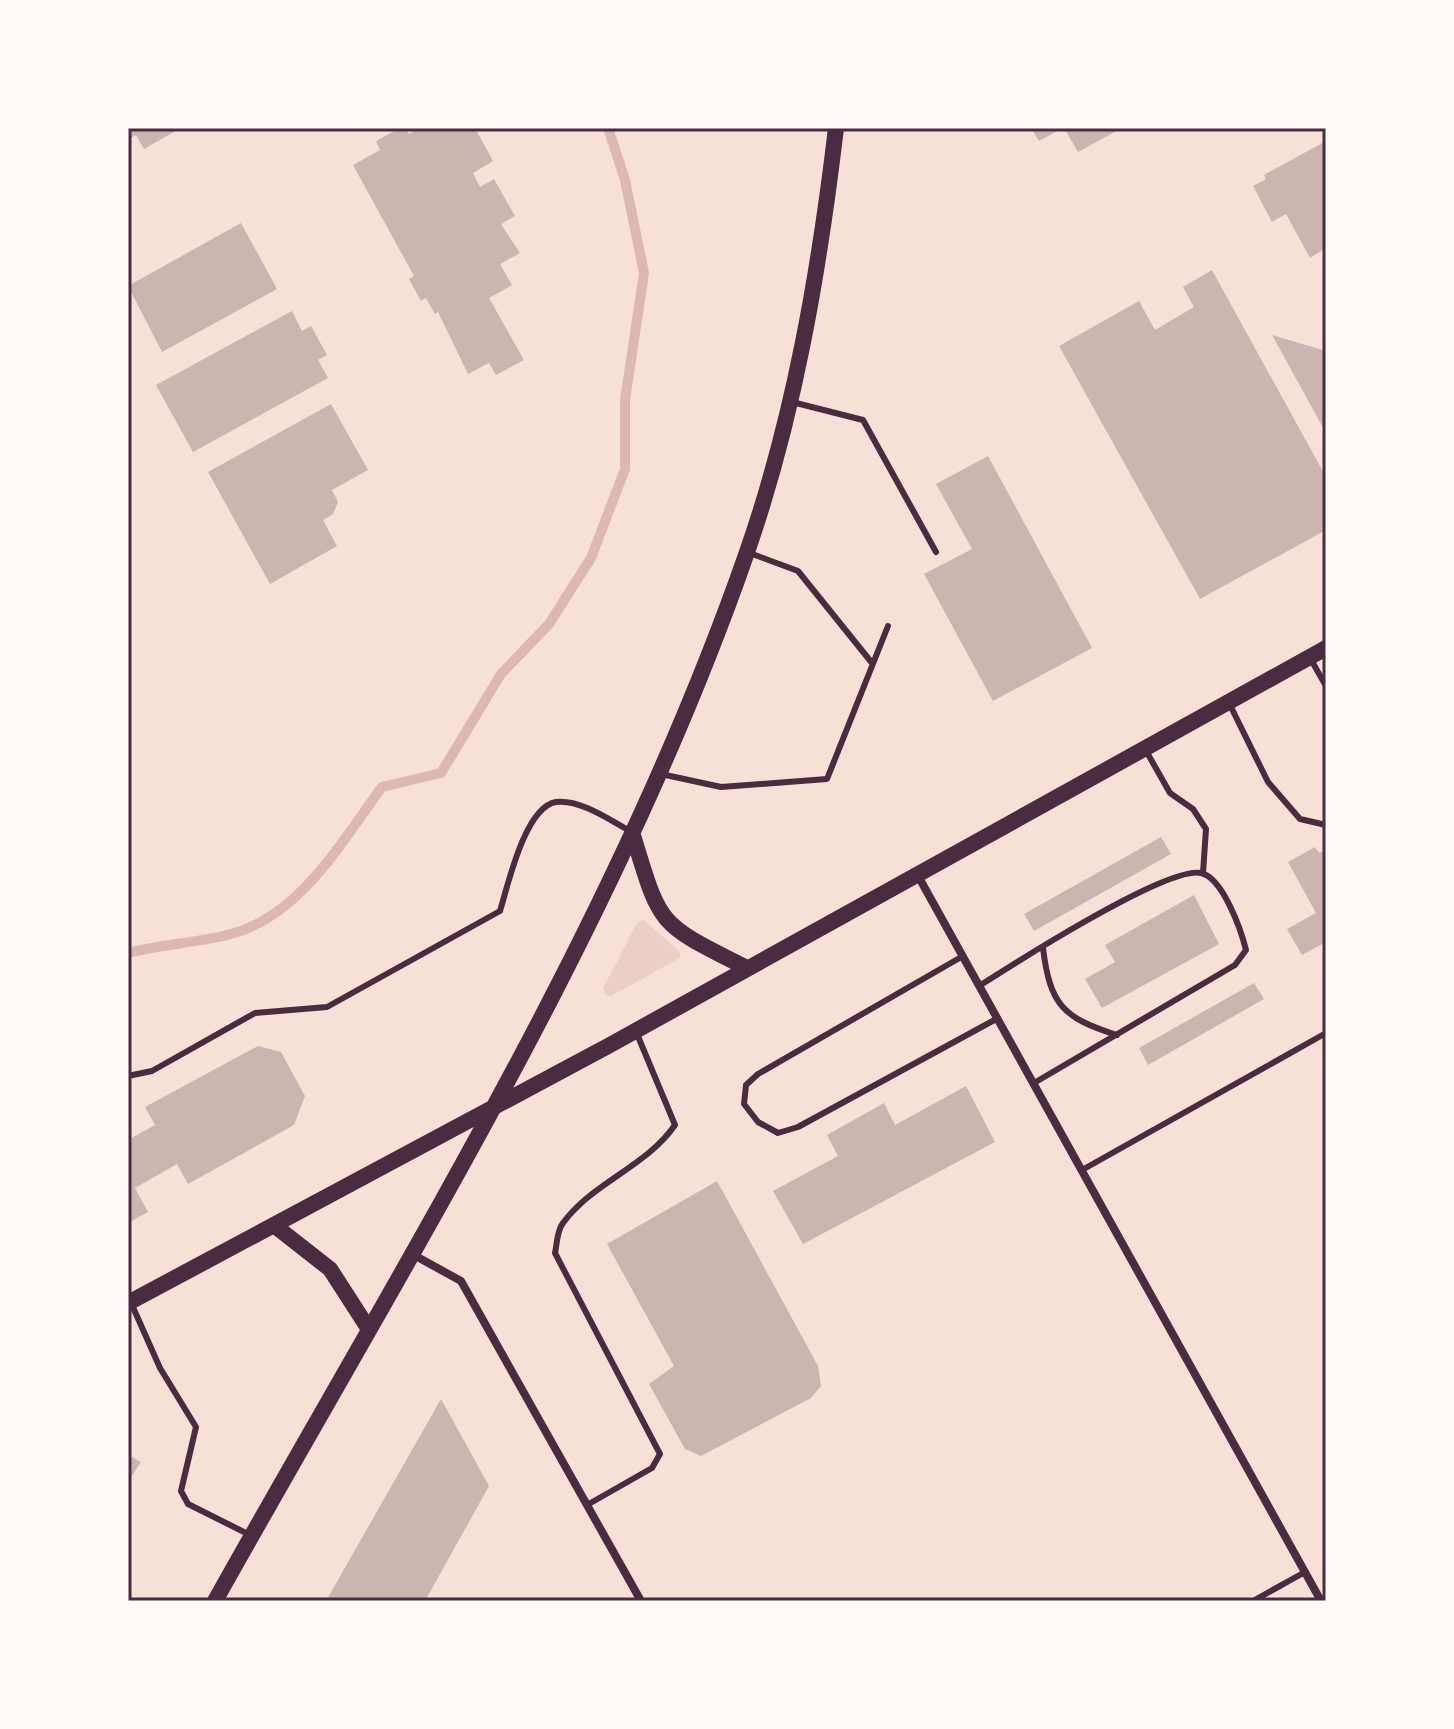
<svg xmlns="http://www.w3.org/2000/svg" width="1454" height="1729" font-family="'Fira Sans Condensed',sans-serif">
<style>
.green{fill:#ebcfc5}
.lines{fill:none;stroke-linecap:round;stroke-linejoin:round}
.stream{stroke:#dcb8b0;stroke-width:10}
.building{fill:#ccb4b1}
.service{stroke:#4a2c40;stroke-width:6}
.minor{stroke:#4a2c40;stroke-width:8}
.secondary{stroke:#4a2c40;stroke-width:16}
.neatline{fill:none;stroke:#4a2c40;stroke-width:3}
</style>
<rect width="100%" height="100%" fill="#f7e1d7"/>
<path class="green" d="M644,920L680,952V958L611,996L605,995L603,988L637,923Z"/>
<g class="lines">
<path class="stream" d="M128,953C162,944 197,943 231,934C300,916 342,841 382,787L441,773L501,674L549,624L591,558L625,469V400L644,273L625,180L608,128"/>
</g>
<path class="building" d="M128,128H181L144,149L136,135L128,140Z
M400,128H405L409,134L420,128H475L493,161L473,173L480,187L494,179L515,216L501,224L520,253L500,264L512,285L489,298L524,360L496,375L489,363L468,374L438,312L435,314L426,298L421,301L409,279L414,276L353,165L380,150L376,141Z
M1031,128H1063L1039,141Z
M1064,128H1122L1078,152Z
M1326,141V248L1310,258L1286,214L1272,222L1253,186L1266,179L1264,175Z
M241,223L277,289L162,352L128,286Z
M1212,270L1326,477V530L1200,599L1059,346L1139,301L1155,330L1194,307L1183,287Z
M292,311L302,331L311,326L327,355L318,360L328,378L193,452L156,385Z
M1272,335L1326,351V433Z
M331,404L368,470L332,490L338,502L333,514L323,520L337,546L270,584L208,472Z
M988,456L1092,648L993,701L924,574L972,549L936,484Z
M1161,837L1171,854L1034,931L1024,914Z
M1315,847L1319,853L1326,849V942L1302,955L1287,929L1316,913L1288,862Z
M1194,895L1219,944L1102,1008L1085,979L1115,962L1105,945Z
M1254,983L1264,999L1148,1065L1139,1048Z
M258,1046L281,1052L305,1096L294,1125L188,1184L177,1164L135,1188L148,1212L128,1223V1140L155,1125L145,1107Z
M966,1086L995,1142L803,1244L773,1191L838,1156L827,1135L884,1103L895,1125Z
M717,1181L818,1366L821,1386L811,1398L701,1456L685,1449L649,1384L674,1366L607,1244Z
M441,1399L489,1486L425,1601H326Z
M128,1455L141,1462L128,1482Z"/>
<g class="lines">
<path class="service" d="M792,402L863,420L936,552
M747,552L798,571L872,663
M1310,658L1326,686
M1230,705L1268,782L1300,819L1326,825
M1145,749L1170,793L1193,809L1206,829L1203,873
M661,774L721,787L827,779L888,626
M1043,948C1050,1005 1063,1018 1117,1035
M963,956L758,1074L746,1085L744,1104L758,1122L778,1133L798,1127L998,1018
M979,986C1015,963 1167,866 1201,873C1223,878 1241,930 1246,950L1235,965L1034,1083
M128,1076L152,1071L255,1013L327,1007L500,911C508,885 525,807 556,802C581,799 611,821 632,832
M1082,1170L1326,1033
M132,1305L160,1368L196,1427L181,1491L188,1504L250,1535
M587,1505L652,1468L660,1454L555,1253C557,1244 557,1230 563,1223C593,1182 646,1167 675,1125L637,1034
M1253,1601L1305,1572"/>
<path class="minor" d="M917,874L1321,1601
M412,1254L461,1281L641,1601"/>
<path class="secondary" d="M632,832C661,927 656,922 745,967
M275,1226L330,1269L368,1328
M128,1303L610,1045L1326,648
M215,1601C405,1261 617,925 746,555C794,418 819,272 836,128"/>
</g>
<rect width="1454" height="1729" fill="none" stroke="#fffaf5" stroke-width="260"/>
<rect x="130" y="130" width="1194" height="1469" class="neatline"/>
</svg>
